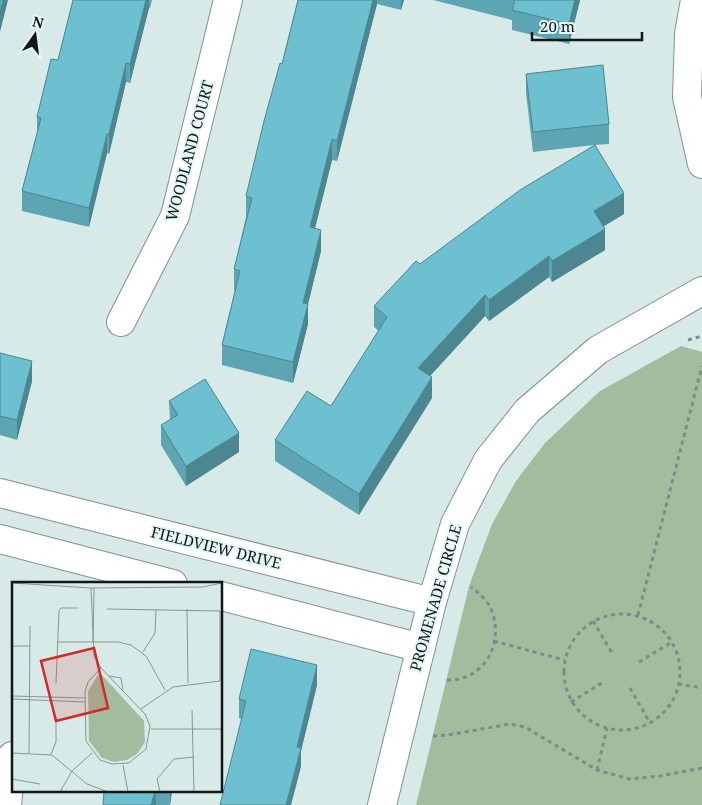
<svg xmlns="http://www.w3.org/2000/svg" width="702" height="805" font-family="'Noto Serif',serif">
<style>
.green{fill:#a2bd9d}
.lines{fill:none;stroke-linecap:round;stroke-linejoin:round}
.street-casing{stroke:#829391;stroke-width:30}
.path{stroke:#7e8b89;stroke-width:3;stroke-dasharray:4 4;stroke-linecap:butt}
.street{stroke:#fff;stroke-width:28}
.wall{fill:#5da5b2}
.shaded-wall{fill:#4c8691}
.building{fill:#6cc0cf;stroke:#4c8691}
.labels{text-anchor:middle;stroke-width:4;stroke-linejoin:round;paint-order:stroke}
.street-label{font-size:15px;fill:#101716;stroke:#e4f7f5}
.inset-road{fill:none;stroke:#879693;stroke-width:1}
.view{fill:#d62828;fill-opacity:0.15;stroke:#d62828;stroke-width:2.5}
.inset-edge{fill:none;stroke:#101716;stroke-width:2.5}
</style>
<rect width="100%" height="100%" fill="#d7eae7"/>
<path class="green" d="M681,346L702,352V805H416L469,586L492,524L516,481L545,443L600,391Z"/>
<g class="lines">
<g class="street-casing">
<path id="street" d="M695,0L689,34L687,97L702,164
M121,322L175,216L228,0
M0,493L432,602
M0,539L173,584
M221,596L421,648
M7,805L12,756
M382,805L432,602L455,524L488,460L527,411L598,350L702,291"/>
</g>
<path class="path" d="M688,340L702,336
M564 672a58 58 0 1 1 116 0a58 58 0 1 1-116 0Z
M638,615L702,366
M593,621L612,653
M494,641L564,660
M639,662L672,642
M447,680C485,681 505,642 491,609C487,600 479,593 471,587
M678,684L702,688
M630,688L650,723
M571,702L605,681
M433,736L448,735L510,724L525,727L597,770L629,779L660,776L702,768
M597,770L607,728"/>
<use href="#street" class="street"/>
</g>
<path class="wall" d="M73,0H152L150,8H149L130,83L126,82L109,154L107,153L89,227L22,211V191L37,133V117L58,60Z
M298,0H404L401,10L377,4L337,161L332,160L315,228L321,251L308,304V324L293,383L222,365V345L235,290H234V269L246,217V196L282,64Z
M433,0H580L569,44L512,30V20Z
M526,74L609,124V144L595,145L624,214L604,226L605,250L552,282L549,277L489,321L485,316L430,376L432,398L359,515L275,461V440L331,406L379,331L374,327V306L420,264L594,145L533,152L526,93Z
M0,353L32,381L17,440L0,435Z
M169,401L239,452L186,486L161,445V425L170,420Z
M317,685L301,751V767L241,719L239,718V699Z
M104,791H172L170,805H103Z"/>
<path class="shaded-wall" d="M3,0H8L0,32V13Z
M146,0H149V8L130,83V64Z
M373,0H377V4L337,161V141Z
M401,0H404L401,10Z
M575,0H580L569,44V24Z
M126,63V82L109,154V134Z
M107,134V153L89,227V208Z
M332,139V160L310,248V227Z
M624,193V214L594,232V211Z
M605,229V250L552,282V261Z
M321,230V251L308,304V324L293,383V362L303,303Z
M549,256V277L489,321V300Z
M485,295V316L418,389V368Z
M32,361V381L17,440V420Z
M432,377V398L359,515V494Z
M239,433V452L186,486V466Z
M317,665V685L301,751V767L291,805H286L297,747Z
M155,791H156V805H151Z
M170,791H172L170,805Z"/>
<path class="building" d="M0,0H3L0,13Z
M73,0H146L130,64L126,63L109,134H107L89,208L22,191L41,118L37,117L51,59L58,60Z
M298,0H373L337,141L332,139L310,227L321,230L303,303L308,304L293,362L222,345L240,271L234,269L252,198L246,196L264,121L280,63L282,64Z
M515,0H575L569,24L512,10Z
M603,65L609,124L533,132L526,74Z
M595,145L624,193L594,211L605,229L552,261L549,256L489,300L485,295L418,368L432,377L359,494L275,440L307,391L331,406L387,317L374,306L416,261L420,264L520,190Z
M0,353L32,361L17,420L0,416Z
M205,379L239,433L186,466L161,425L178,415L169,401Z
M251,649L317,665L297,747L301,748L286,805H220L246,701L239,699Z
M104,791H155L151,805H103Z"/>
<g class="labels">
<g class="street-label">
<text transform="translate(190 151) rotate(-75)" y="5">WOODLAND COURT</text>
<text transform="translate(216 548) rotate(14)" y="5">FIELDVIEW DRIVE</text>
<text transform="translate(436 598) rotate(-74)" y="5">PROMENADE CIRCLE</text>
</g>
</g>
<g transform="translate(12 582)">
<rect width="210" height="210" fill="#d7eae7"/>
<path d="M86,93H90L132,139L133,160L125,172L115,178L102,180L90,176L77,159L76,109Z" fill="#a2bd9d"/>
<path class="inset-road" d="M36,0H176M0,1L79,6L190,5L210,1M79,6L82,74L89,86L133,132L138,144L134,167L117,181L100,182L88,178L74,159L73,110L76,100L89,86M95,27L208,29V99L161,105L129,127M175,27L176,101M46,60H106L119,63L134,74L153,108M81,60L82,6M0,64H18M131,70L143,51L144,28M97,94L109,96L111,108M44,101L47,29L49,26H66M0,114L73,116M0,117L73,120M180,128L182,210M139,147H209M0,171L40,173L75,202L96,210M17,171L18,44M39,172L44,160V135M111,183L116,210M0,197L28,202M48,210L60,189L80,171M148,210L145,197L162,177L182,175M210,210V128"/>
<path class="view" d="M82,66L96,126L44,139L29,79Z"/>
<rect width="210" height="210" class="inset-edge"/>
</g>
<g transform="translate(35 35) rotate(14)" stroke="#e4f7f5" stroke-width="4" paint-order="stroke">
<path d="M0-4L9 19L0 12L-9 19Z" fill="#101716"/>
<text y="-8" font-size="14" font-weight="bold" text-anchor="middle" fill="#101716">N</text>
</g>
<path d="M532 32v8h110v-8" fill="none" stroke="#101716" stroke-width="2.5"/>
<text x="540" y="32" font-size="15" fill="#101716" stroke="#e4f7f5" stroke-width="4" paint-order="stroke">20 m</text>
</svg>
